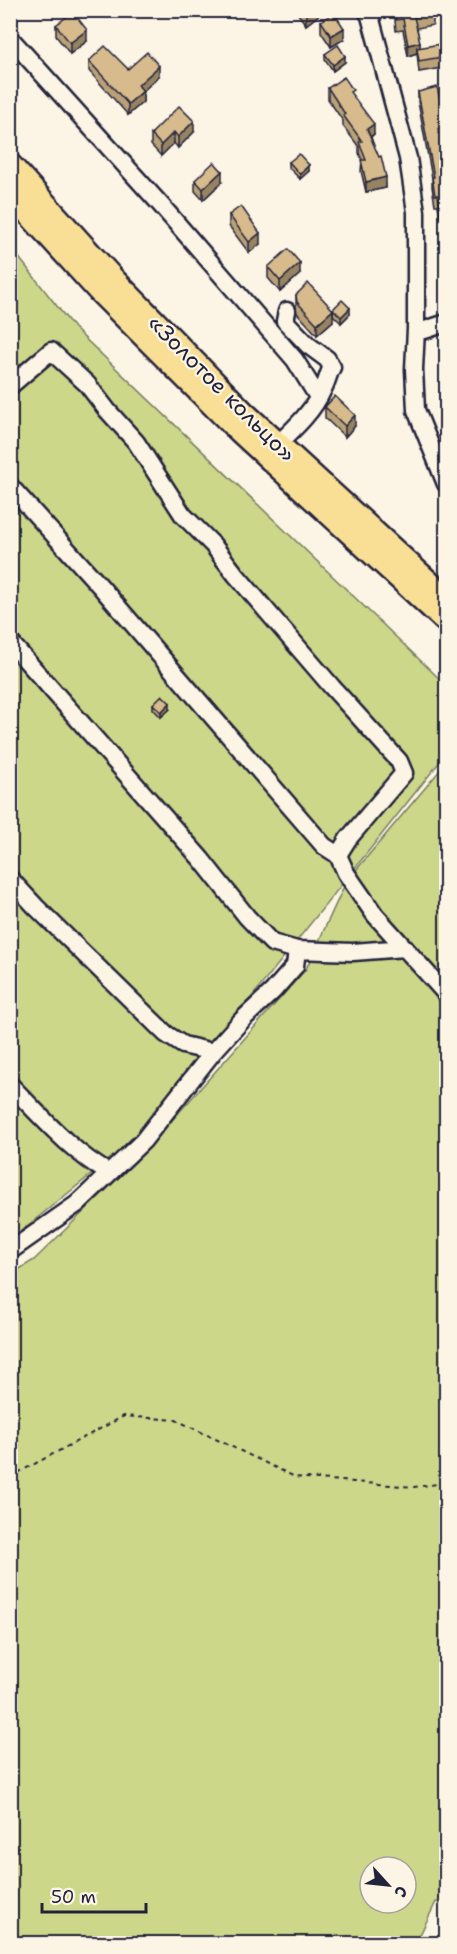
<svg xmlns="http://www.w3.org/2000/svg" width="457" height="1954" font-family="'Shantell Sans',sans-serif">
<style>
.green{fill:#ccd78a;stroke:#777c62;stroke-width:1.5;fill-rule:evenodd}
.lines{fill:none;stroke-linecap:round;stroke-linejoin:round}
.minor-casing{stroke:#22223b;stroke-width:21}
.highway-casing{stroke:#22223b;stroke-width:27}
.path{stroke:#22223b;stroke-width:2;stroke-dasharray:4.5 4.5;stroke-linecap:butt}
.minor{stroke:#fcf5e5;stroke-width:16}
.highway{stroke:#f9df96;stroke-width:22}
.wall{fill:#b9a178;stroke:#22223b;stroke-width:1.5}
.shaded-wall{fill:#968362;stroke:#22223b;stroke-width:1.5}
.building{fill:#d7bb8c;stroke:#22223b;stroke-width:1.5}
.labels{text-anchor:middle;stroke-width:4.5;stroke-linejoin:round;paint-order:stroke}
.street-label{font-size:22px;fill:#22223b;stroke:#fcf5e5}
</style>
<rect width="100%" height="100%" fill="#fcf5e5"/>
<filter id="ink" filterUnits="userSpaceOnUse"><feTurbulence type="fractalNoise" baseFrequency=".0167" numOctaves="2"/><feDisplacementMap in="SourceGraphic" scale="12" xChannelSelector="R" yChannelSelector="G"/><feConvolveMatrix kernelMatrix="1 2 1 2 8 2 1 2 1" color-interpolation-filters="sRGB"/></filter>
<g filter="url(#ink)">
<path class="green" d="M10,246L74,328L446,685V754L144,1132L11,1239Z
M446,763V1904L436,1902L416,1943H11L10,1275L34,1260L136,1161L306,969L346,882ZM370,1867H406V1903H370Z"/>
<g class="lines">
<g class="minor-casing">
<path id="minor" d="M366,10L370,16L408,158L416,212V329L414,369L416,410L446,484
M10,38L160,204L295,360L318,397
M416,329L425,330L446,323
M10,386L51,351L87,384L107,410L136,442L183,515L213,545L236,575L332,687L399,761L404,773L348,839L338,855L346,873L375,915L446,994
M278,444C295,428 314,410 323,389C327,382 328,374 332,367L327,359L308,345L285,321L287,311
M10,486L100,586L324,846L338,855
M10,642L201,859L247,917L272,943L297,950L353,952L405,948
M10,879L36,907L166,1034L183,1045L213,1052
M10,1085C41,1116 70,1151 109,1173
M10,1251L77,1204L143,1141L213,1052L243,1019L273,991L295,966L297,950"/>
</g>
<g class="highway-casing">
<path id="highway" d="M10,165L114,280L243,412L446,598
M10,193L100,292L232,424L446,621"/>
</g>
<path class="path" d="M10,1477L124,1416L176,1420L295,1477L414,1487L446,1483"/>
<use href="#minor" class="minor"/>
<use href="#highway" class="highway"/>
</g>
<path class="wall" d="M295,10H319V15L306,25Z
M395,10L433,14V25L417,28L420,48L447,43V67L419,72L417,53L408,56L403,30L396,31L395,21Z
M321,21L344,39L331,47L321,32Z
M56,25L87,41L70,54L56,36Z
M325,54L345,62L333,71L325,59Z
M89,61L128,69L159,76L143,91V102L128,115L89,71Z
M328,88L353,96L374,134L371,137L386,188L366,192L361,171L362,160L359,153V147L343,126V121L328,99Z
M418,92L447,131V147L442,148L445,168L443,169L447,190V250L443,223V215L440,216L438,205H435L432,187V178L418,102Z
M194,132L178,148L174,143L161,156L151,145V134Z
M289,162L309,171L300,179L289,168Z
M195,180L222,182L203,200L195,191Z
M229,215L260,244L249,253L229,226Z
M268,267L300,274L280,292L268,278Z
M296,295L333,321L317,335L297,313L296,306Z
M333,309L350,314L341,323L333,315Z
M325,407L355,426L345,437L325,418Z
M153,704L170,709L161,717L153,709Z"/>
<path class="shaded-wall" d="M310,10H319V15L306,25V14Z
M344,28V39L331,47V36Z
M87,30V41L70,54V43Z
M420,42V53L417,48V53L408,56V45Z
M345,56V62L333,71V65Z
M159,66V76L138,96V85Z
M143,91V102L128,115V104Z
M194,121V132L178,148V137Z
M374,124V134L367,139V129Z
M174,132V143L161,156V145Z
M445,158V168L442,169V159Z
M309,165V171L300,179V174Z
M222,171V182L203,200V189Z
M386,177V188L366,192V182Z
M260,233V244L249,253V242Z
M300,263V274L280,292V281Z
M350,308V314L341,323V317Z
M333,310V321L317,335V324Z
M355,415V426L345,437V426Z
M170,703V709L161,717V712Z"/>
<path class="building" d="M395,10H433V14L414,17L420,42L408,45L403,19L396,20Z
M73,12L87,30L70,43L56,25Z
M334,13L344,28L331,36L321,21Z
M447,43V56L419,61L417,48Z
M338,45L345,56L333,65L325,54Z
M105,46L128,69L147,52L159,66L138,85L143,91L128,104L89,61Z
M344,77L353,90L350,92L374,124L367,129L379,157L381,156L386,177L366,182L361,160H366L359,142L362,141L343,115L345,114L328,88Z
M437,87L447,131V137L440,138L445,158L442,159L447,190V205L440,206L438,195H435L432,177H434L418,92Z
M179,106L194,121L178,137L174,132L161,145L151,134Z
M299,154L309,165L300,174L289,162Z
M214,162L222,171L203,189L195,180Z
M241,206L260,233L249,242L229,215Z
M443,214H447V240Z
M288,249L300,263L280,281L268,267Z
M308,283L333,310L317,324L297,302L296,295Z
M342,300L350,308L341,317L333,309Z
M335,396L355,415L345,426L325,407Z
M162,695L170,703L161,712L153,704Z"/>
</g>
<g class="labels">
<g class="street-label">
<text transform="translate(222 388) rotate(45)" y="8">«Золотое кольцо»</text>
</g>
</g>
<rect width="457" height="1954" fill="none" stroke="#fcf5e5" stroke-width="36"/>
<rect x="18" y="18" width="421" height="1918" fill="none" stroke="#22223b" stroke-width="2" filter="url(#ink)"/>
<g transform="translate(388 1885) rotate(117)"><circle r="28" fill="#fcf5e5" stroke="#a5a1a1" stroke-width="1.5"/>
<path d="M0-4.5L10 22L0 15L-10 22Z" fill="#22223b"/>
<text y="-9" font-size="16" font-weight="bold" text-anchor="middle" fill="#22223b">С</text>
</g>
<path d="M42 1903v9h104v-9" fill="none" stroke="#22223b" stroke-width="3"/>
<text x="51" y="1903" font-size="18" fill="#22223b" stroke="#fcf5e5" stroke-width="4.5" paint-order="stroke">50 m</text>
</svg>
